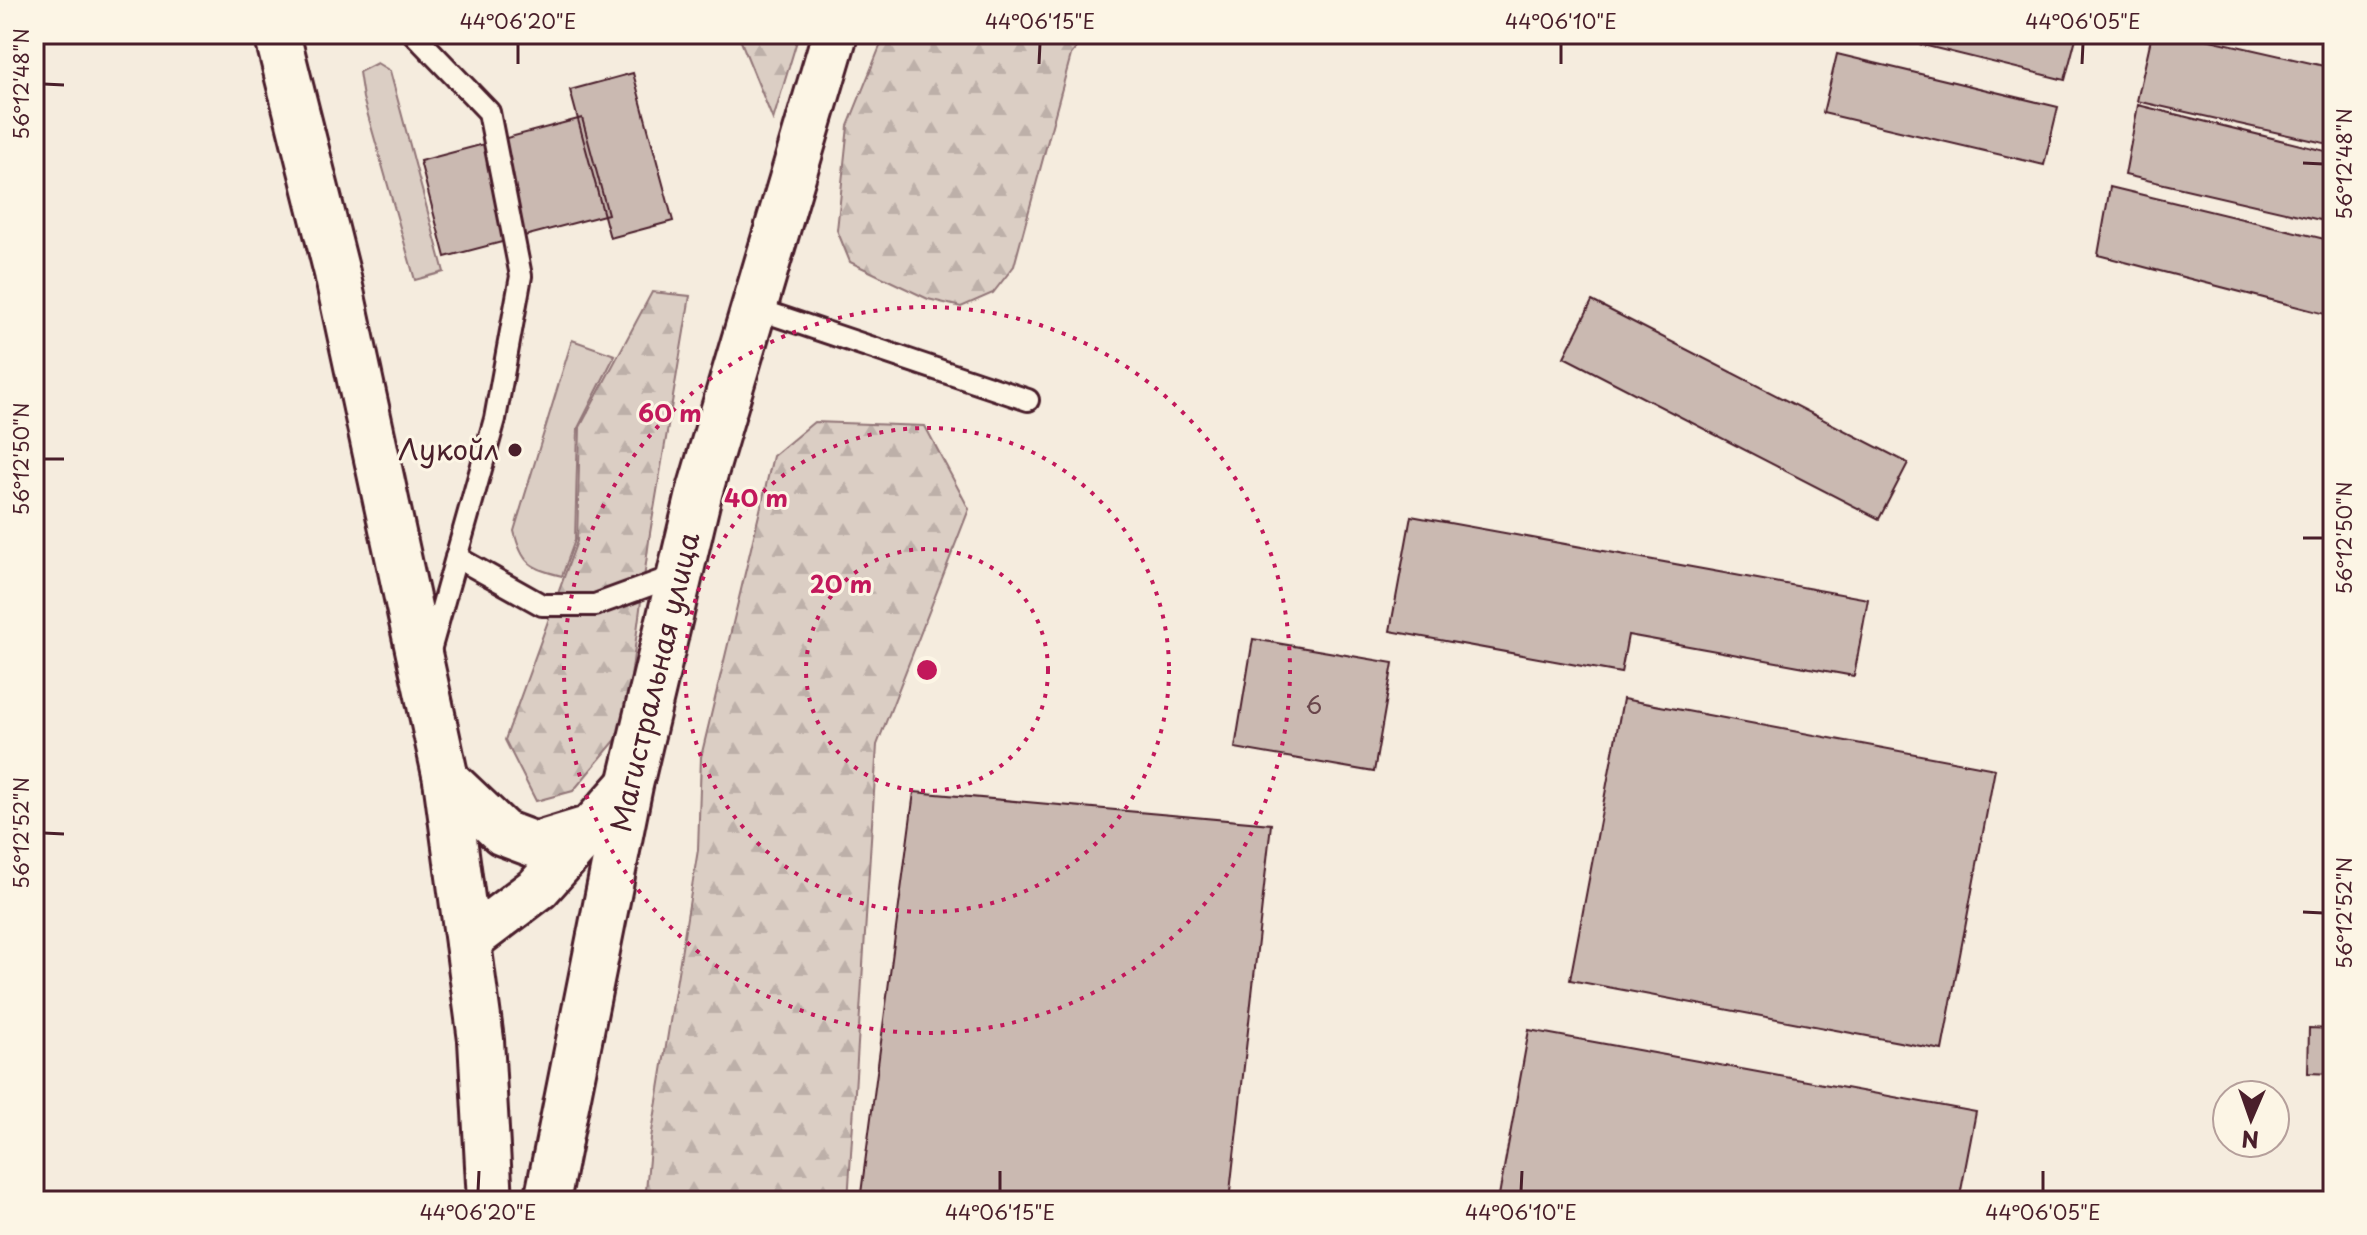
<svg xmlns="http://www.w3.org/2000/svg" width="2367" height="1235" font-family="'Playpen Sans',sans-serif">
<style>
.grass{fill:#dbcec4;stroke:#927678;stroke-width:2}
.forest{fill:url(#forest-firs);stroke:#927678;stroke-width:2}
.building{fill:#cab9b1;stroke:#4a1f2b;stroke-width:2}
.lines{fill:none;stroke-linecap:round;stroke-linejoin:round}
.service-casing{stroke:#4a1f2b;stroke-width:26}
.tertiary-casing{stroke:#4a1f2b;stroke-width:50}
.primary-casing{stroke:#4a1f2b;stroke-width:50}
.service{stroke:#fcf5e5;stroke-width:20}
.tertiary{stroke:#fcf5e5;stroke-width:44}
.primary{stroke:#fcf5e5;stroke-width:44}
.ticks{fill:none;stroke:#4a1f2b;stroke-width:3}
.ring{fill:none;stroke:#c2185b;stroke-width:4;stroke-dasharray:4 8}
.poi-dot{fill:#4a1f2b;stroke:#fcf5e5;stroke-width:3}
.labels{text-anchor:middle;stroke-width:6;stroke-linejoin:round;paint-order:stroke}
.number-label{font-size:24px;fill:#6a464c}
.poi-label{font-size:28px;fill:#4a1f2b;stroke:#fcf5e5;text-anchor:end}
.street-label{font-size:28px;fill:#4a1f2b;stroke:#fcf5e5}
.centre{fill:#c2185b;stroke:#fcf5e5;stroke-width:4}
.ring-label{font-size:24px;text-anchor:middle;font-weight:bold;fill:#c2185b;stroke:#fcf5e5;stroke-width:6;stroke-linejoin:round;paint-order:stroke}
.neatline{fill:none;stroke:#4a1f2b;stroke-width:3}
.ticks-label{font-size:20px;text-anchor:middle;fill:#4a1f2b}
</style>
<defs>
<pattern id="forest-firs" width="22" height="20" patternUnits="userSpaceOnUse" patternTransform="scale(2)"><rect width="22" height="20" fill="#dbcec4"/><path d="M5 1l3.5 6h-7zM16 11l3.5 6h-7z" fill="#bdb0a9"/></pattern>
</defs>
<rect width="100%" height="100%" fill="#f5ecde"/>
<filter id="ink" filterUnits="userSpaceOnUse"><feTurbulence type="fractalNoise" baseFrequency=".0125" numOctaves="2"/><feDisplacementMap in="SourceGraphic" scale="16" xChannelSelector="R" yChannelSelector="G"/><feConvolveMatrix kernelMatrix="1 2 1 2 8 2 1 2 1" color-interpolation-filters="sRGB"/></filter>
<g filter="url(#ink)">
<path class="grass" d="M377,63L390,71L444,272L415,280L363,98L359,72Z
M572,340L615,355L578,428L575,540L562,576C530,568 522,564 514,531Z"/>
<path class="forest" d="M738,34H799L773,120Z
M885,34H1087L1071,55L1014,266L993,293L961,307L928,299L850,262L837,230L848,126Z
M652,292L690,296L650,533L624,730L573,791L536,801L505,740L577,541L580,427Z
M814,422L925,426L969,509L877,745L848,1201H645L651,1138L698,850L701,757L773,456Z"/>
<path class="building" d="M1878,34H2077L2065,80Z
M2152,34H2184L2333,68V145L2137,101Z
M1837,54L2058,107L2044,165L1823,113Z
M633,73L673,221L610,238L570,90Z
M2138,105L2333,153V223L2125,175Z
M582,118L608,214L445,257L420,161Z
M2110,187L2333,241V316L2098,255Z
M1592,301L1908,463L1879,519L1564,357Z
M1411,516L1868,599L1854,676L1628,635L1621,673L1390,631Z
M1253,639L1393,663L1374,772L1235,748Z
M1623,699L1995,769L1942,1050L1570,980Z
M914,792L1271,824L1229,1201H860Z
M2309,1028L2333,1029V1074L2308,1073Z
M1529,1030L1976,1112L1959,1201H1498Z"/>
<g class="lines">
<g class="service-casing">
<path id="service" d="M414,34L489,112L521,276L495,419L429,654
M754,308L1028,400
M456,557L542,605H595L680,574"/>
</g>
<g class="tertiary-casing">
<g id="tertiary">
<path d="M446,779L503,833L535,845L591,828"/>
<path d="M468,941L538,888L628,787"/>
<path id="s1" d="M547,1201L630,785L700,490L835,34"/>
</g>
</g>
<g class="primary-casing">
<path id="primary" d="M277,34L337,273L446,779L481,1040L490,1201"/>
</g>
<use href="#service" class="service"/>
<use href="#tertiary" class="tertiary"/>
<use href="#primary" class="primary"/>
</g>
</g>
<path class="ticks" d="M518,64V44M1039,64L1040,44M1561,64V44M2082,64L2083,44M44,84L64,85M2303,163L2323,164M44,459H64M2303,538H2323M44,833L64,834M2303,912L2323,913M478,1191L479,1171M1000,1191V1171M1521,1191L1522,1171M2043,1191V1171"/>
<g class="ring">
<circle cx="927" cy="670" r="121"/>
<circle cx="927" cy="670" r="242"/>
<circle cx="927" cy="670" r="363"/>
</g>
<circle class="poi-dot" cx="515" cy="450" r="8"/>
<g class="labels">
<g class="number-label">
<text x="1314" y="714">6</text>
</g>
<g class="poi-label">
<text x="499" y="460">Лукойл</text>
</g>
<g class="street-label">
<text dy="10" stroke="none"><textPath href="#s1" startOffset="530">Магистральная улица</textPath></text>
</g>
</g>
<circle cx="927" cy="670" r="12" class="centre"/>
<g class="ring-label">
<text x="670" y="422">60 m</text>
<text x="756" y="507">40 m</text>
<text x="841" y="593">20 m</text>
</g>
<rect width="2367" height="1235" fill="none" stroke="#fcf5e5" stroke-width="88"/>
<g transform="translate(2251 1119) rotate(182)"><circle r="38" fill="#fcf5e5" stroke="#b59f9b" stroke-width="2"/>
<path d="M0-6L14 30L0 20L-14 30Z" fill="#4a1f2b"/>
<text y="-12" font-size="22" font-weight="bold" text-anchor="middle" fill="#4a1f2b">N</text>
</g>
<rect x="44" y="44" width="2279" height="1147" class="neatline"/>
<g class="ticks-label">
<text x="518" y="29">44°06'20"E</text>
<text x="1040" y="29">44°06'15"E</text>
<text x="1561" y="29">44°06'10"E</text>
<text x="2083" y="29">44°06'05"E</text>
<text transform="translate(22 84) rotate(-90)" y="7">56°12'48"N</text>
<text transform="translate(2345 164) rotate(-90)" y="7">56°12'48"N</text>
<text transform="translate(22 459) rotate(-90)" y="7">56°12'50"N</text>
<text transform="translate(2345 538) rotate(-90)" y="7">56°12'50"N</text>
<text transform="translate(22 833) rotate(-90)" y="7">56°12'52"N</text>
<text transform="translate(2345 913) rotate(-90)" y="7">56°12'52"N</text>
<text x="478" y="1220">44°06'20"E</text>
<text x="1000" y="1220">44°06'15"E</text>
<text x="1521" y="1220">44°06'10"E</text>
<text x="2043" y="1220">44°06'05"E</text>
</g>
</svg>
